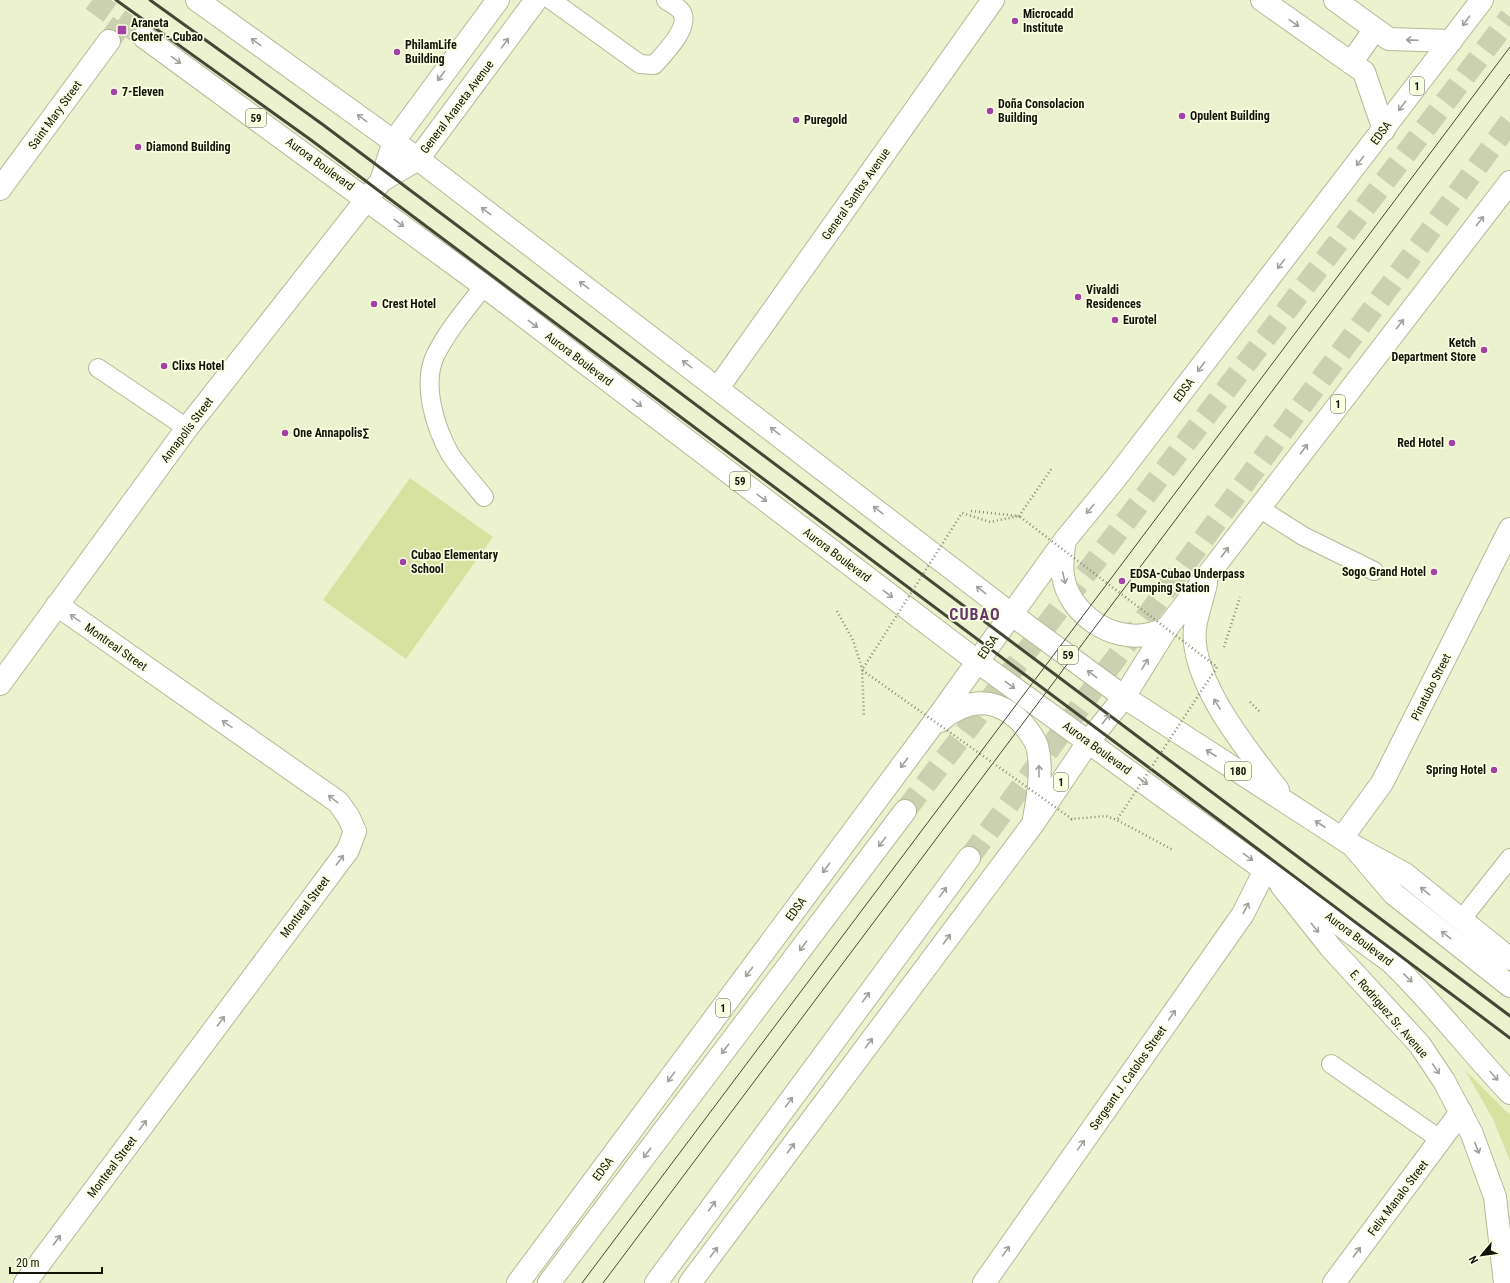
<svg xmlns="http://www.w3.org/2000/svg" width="1510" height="1283" font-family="'Roboto Condensed',sans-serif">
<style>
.green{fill:#d7e2a0}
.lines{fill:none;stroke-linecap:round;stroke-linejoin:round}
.street-tunnel{stroke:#cbd1b0;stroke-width:22;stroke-dasharray:22 11;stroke-linecap:butt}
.primary-tunnel{stroke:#cbd1b0;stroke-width:22;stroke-dasharray:22 11;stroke-linecap:butt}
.highway-tunnel{stroke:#cbd1b0;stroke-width:22;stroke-dasharray:22 11;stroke-linecap:butt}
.lane-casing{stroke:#b4ba97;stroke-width:20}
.street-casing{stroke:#b4ba97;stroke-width:24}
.secondary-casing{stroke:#b4ba97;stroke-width:24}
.primary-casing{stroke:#b4ba97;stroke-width:24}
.highway-casing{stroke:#b4ba97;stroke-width:24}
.path{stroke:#868a71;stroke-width:2.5;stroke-dasharray:1 3;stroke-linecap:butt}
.lane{stroke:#fff;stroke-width:18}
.street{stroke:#fff;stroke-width:22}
.secondary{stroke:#fff;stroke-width:22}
.primary{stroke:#fff;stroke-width:22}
.highway{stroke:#fff;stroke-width:22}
.tram{stroke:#444735;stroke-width:1}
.rail{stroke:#444735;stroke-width:3}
.path-bridge{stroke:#868a71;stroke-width:2.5;stroke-dasharray:1 3;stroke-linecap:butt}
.oneway{stroke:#a0a19c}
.poi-dot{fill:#a341a7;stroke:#f9ffe1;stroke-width:1.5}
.labels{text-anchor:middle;stroke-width:3.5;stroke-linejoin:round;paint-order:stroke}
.shield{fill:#f9ffe1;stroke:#575a49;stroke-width:1}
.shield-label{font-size:11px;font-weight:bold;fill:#121408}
.poi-label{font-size:12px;font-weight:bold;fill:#121408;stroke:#f9ffe1;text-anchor:start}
.street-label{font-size:12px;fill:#121408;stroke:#f9ffe1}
.district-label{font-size:16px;font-weight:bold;letter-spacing:1px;fill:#68376a;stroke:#f9ffe1}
</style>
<rect width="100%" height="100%" fill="#ecf2ce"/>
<path class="green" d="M410,478L493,537L406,659L323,600Z
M1465,1070L1510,1115V1161L1493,1119Z"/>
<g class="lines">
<path class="street-tunnel" d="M109,41L123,22"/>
<path class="primary-tunnel" d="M92,0L144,37"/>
<path class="highway-tunnel" d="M905,811L1510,17
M969,858L1510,122"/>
<g class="lane-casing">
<path id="lane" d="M551,0L640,64L654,65C664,54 692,26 681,11C678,7 670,3 666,0
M484,286C467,308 448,330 436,354C421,383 435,427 450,454C460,469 473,483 484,497
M98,368L187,428
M1259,508L1303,536L1374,571
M1461,920L1510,858
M1331,1064L1441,1140"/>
</g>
<g class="street-casing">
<path id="street" d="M1262,0L1364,72L1384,130
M1335,0L1389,39L1451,41
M1351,63L1375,29
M381,181L418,159L536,0
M0,189L109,41
M718,388L993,0
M0,684L187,428L381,181L394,141L498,0
M1342,838L1382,783L1510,529
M25,1283L348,850L355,831L348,816L338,802L57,605
M984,1283L1243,914L1265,870
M1334,1283L1461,1112"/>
</g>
<g class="secondary-casing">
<path id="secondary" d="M1353,846L1394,894L1510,986
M1281,885L1331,948L1420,1045L1444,1081L1472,1134L1495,1197L1505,1283"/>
</g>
<g class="primary-casing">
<path id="primary" d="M197,0L418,159L1011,614L1124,697L1352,845L1405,874L1510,959
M144,37L484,286L978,662L1390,961C1433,1002 1469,1050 1510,1093
M1065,540C1063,552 1061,563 1063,576C1069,614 1112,643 1150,634C1156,633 1162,630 1167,628
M1206,583C1203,598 1197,613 1195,628C1189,680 1248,751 1278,790
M940,721C967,698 996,696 1022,723C1028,730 1034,737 1037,746C1043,768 1038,797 1034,819
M1467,951L1479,934
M518,1283L927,732L1065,540L1115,479L1482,0
M690,1283L1033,824L1089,741L1124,697L1167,628L1510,182"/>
</g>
<g class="highway-casing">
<path id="highway" d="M549,1283L905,811
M656,1283L969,858"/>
</g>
<path class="path" d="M971,511L1019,516L1052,468
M837,611L853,640L862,668L864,717
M1224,647L1240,597
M1250,702L1261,713
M1071,820L1072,819L1106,816L1117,820L1173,850"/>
<use href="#lane" class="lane"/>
<use href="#street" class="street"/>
<use href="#secondary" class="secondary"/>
<use href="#primary" class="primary"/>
<use href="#highway" class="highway"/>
<path class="tram" d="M582,1283L1510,47
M603,1283L1510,74"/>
<path class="rail" d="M116,0L311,140L1510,1038
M150,0L322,124L1510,1016"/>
<path class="path-bridge" d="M1072,819L862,670L962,513L990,522L1019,516L1217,667L1117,820"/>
</g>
<defs><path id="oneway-shaft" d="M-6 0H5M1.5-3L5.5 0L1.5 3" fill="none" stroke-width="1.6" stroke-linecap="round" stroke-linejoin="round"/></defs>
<g class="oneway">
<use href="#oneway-shaft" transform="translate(1466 21) rotate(127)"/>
<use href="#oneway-shaft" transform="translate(1294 23) rotate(35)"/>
<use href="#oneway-shaft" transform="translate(1412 40) rotate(-178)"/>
<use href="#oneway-shaft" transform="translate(256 42) rotate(-144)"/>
<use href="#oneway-shaft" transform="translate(505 43) rotate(-54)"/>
<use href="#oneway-shaft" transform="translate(176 60) rotate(36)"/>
<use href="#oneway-shaft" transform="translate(441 76) rotate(127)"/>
<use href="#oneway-shaft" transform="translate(1402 106) rotate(127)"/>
<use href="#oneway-shaft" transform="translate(362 118) rotate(-144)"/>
<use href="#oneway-shaft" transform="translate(1360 161) rotate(128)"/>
<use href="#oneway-shaft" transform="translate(486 211) rotate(-143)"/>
<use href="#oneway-shaft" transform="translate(1480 221) rotate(-52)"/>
<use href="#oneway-shaft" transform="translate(399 223) rotate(37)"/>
<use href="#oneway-shaft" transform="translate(1281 264) rotate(128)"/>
<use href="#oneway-shaft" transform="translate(584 285) rotate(-143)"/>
<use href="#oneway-shaft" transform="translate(533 324) rotate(37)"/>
<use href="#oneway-shaft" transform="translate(1400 324) rotate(-52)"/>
<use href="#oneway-shaft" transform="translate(687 364) rotate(-143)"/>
<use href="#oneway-shaft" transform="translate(1201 367) rotate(127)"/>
<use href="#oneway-shaft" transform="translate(637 403) rotate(37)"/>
<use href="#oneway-shaft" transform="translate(775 431) rotate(-142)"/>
<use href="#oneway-shaft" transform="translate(1304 449) rotate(-53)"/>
<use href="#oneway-shaft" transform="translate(762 498) rotate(37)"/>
<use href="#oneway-shaft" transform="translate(1090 509) rotate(130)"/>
<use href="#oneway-shaft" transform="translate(878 510) rotate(-142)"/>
<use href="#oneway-shaft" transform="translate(1225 552) rotate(-53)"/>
<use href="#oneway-shaft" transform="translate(1064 578) rotate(77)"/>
<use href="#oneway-shaft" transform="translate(981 590) rotate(-142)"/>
<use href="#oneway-shaft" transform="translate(888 594) rotate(37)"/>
<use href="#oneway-shaft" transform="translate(75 618) rotate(-145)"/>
<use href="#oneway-shaft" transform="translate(1145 664) rotate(-58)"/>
<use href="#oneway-shaft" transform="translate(1092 674) rotate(-143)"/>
<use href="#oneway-shaft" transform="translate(1010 685) rotate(36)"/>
<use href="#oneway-shaft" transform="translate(1217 704) rotate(-122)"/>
<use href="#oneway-shaft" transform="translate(1106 719) rotate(-52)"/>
<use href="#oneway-shaft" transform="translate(227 724) rotate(-145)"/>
<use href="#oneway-shaft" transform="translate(1211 753) rotate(-147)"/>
<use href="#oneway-shaft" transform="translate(904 763) rotate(127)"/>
<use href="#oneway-shaft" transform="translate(1039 771) rotate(-90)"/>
<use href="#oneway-shaft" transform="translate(1143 781) rotate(36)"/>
<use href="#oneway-shaft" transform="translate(333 799) rotate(-142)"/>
<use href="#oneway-shaft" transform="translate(1320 824) rotate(-147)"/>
<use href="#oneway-shaft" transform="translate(882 842) rotate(127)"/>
<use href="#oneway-shaft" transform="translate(1248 857) rotate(36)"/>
<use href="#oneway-shaft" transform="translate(340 860) rotate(-53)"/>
<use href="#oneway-shaft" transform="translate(826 868) rotate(127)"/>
<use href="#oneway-shaft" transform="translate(1425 891) rotate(-141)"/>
<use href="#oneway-shaft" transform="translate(943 892) rotate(-54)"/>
<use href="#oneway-shaft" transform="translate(1246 908) rotate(-63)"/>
<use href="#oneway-shaft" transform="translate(1315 928) rotate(51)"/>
<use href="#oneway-shaft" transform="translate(1446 935) rotate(-142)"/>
<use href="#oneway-shaft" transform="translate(947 939) rotate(-53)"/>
<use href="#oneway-shaft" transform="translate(803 946) rotate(127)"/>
<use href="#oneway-shaft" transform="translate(749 972) rotate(127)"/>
<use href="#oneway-shaft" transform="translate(1408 978) rotate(44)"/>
<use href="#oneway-shaft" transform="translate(866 997) rotate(-54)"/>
<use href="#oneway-shaft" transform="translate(1172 1015) rotate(-55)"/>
<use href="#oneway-shaft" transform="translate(221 1021) rotate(-53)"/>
<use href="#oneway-shaft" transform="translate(869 1043) rotate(-53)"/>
<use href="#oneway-shaft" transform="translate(725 1049) rotate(127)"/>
<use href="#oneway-shaft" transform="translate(1436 1069) rotate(56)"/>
<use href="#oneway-shaft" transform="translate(1494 1076) rotate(48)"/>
<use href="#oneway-shaft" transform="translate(671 1077) rotate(127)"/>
<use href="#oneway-shaft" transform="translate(789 1102) rotate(-54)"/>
<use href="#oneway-shaft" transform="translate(143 1125) rotate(-53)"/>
<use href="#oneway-shaft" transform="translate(1081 1145) rotate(-55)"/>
<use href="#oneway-shaft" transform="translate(791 1148) rotate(-53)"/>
<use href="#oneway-shaft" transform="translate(1477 1148) rotate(68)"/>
<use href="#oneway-shaft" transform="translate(647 1153) rotate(127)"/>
<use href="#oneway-shaft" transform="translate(712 1206) rotate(-54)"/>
<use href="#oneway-shaft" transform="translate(57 1240) rotate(-53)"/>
<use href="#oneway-shaft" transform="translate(1006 1251) rotate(-55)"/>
<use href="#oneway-shaft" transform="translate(714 1252) rotate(-53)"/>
<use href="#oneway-shaft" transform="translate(1357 1252) rotate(-53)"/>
</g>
<g class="poi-dot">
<circle cx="1015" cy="21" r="4"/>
<rect x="117" y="25" width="10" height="10" rx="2"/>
<circle cx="397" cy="52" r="4"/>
<circle cx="114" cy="92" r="4"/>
<circle cx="990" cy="111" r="4"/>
<circle cx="1182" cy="116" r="4"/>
<circle cx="796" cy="120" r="4"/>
<circle cx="138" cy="147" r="4"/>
<circle cx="1078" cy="297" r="4"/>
<circle cx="374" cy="304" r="4"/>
<circle cx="1115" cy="320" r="4"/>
<circle cx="1484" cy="350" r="4"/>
<circle cx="164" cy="366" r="4"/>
<circle cx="285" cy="433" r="4"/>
<circle cx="1452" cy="443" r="4"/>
<circle cx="403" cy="562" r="4"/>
<circle cx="1434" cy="572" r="4"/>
<circle cx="1122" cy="581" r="4"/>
<circle cx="1494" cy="770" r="4"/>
</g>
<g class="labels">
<g class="shield">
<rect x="1410" y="77" width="14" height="18" rx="3"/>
<rect x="246" y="109" width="20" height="18" rx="3"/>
<rect x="1331" y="395" width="14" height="18" rx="3"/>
<rect x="730" y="472" width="20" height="18" rx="3"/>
<rect x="1058" y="646" width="20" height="18" rx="3"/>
<rect x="1225" y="762" width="26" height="18" rx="3"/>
<rect x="1054" y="773" width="14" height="18" rx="3"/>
<rect x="716" y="999" width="14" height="18" rx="3"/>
</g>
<g class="shield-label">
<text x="1417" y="90">1</text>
<text x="256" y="122">59</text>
<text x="1338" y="408">1</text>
<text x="740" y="485">59</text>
<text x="1068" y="659">59</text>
<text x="1238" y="775">180</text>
<text x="1061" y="786">1</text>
<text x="723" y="1012">1</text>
</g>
<g class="poi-label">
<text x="1023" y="18">Microcadd<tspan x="1023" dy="14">Institute</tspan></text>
<text x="131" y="27">Araneta<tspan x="131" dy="14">Center - Cubao</tspan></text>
<text x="405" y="49">PhilamLife<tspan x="405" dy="14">Building</tspan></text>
<text x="122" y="96">7-Eleven</text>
<text x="998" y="108">Doña Consolacion<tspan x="998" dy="14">Building</tspan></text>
<text x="1190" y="120">Opulent Building</text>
<text x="804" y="124">Puregold</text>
<text x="146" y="151">Diamond Building</text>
<text x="1086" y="294">Vivaldi<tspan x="1086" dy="14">Residences</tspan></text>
<text x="382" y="308">Crest Hotel</text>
<text x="1123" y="324">Eurotel</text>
<text x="1476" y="347" text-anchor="end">Ketch<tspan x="1476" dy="14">Department Store</tspan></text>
<text x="172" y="370">Clixs Hotel</text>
<text x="293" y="437">One Annapolis∑</text>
<text x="1444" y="447" text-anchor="end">Red Hotel</text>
<text x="411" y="559">Cubao Elementary<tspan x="411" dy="14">School</tspan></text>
<text x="1426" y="576" text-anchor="end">Sogo Grand Hotel</text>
<text x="1130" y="578">EDSA-Cubao Underpass<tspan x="1130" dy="14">Pumping Station</tspan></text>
<text x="1486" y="774" text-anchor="end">Spring Hotel</text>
</g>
<g class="street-label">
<text transform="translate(457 107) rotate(-53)" y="4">General Araneta Avenue</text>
<text transform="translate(55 115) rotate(-54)" y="4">Saint Mary Street</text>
<text transform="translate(1381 133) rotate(-53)" y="4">EDSA</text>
<text transform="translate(320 164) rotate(36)" y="4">Aurora Boulevard</text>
<text transform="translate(856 194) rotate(-55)" y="4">General Santos Avenue</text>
<text transform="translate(579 359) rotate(37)" y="4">Aurora Boulevard</text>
<text transform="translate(1184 390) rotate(-53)" y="4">EDSA</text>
<text transform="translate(187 430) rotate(-53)" y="4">Annapolis Street</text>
<text transform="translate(837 555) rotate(37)" y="4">Aurora Boulevard</text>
<text transform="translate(116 647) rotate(35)" y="4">Montreal Street</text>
<text transform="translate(988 647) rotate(-55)" y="4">EDSA</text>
<text transform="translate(1431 687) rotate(-63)" y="4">Pinatubo Street</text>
<text transform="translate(1097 748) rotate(36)" y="4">Aurora Boulevard</text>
<text transform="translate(305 907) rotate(-53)" y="4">Montreal Street</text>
<text transform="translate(796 909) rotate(-53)" y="4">EDSA</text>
<text transform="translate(1359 939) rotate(37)" y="4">Aurora Boulevard</text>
<text transform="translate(1389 1014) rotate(49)" y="4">E. Rodriguez Sr. Avenue</text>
<text transform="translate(1128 1078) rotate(-55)" y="4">Sergeant J. Catolos Street</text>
<text transform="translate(112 1167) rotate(-53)" y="4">Montreal Street</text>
<text transform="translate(603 1169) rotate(-53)" y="4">EDSA</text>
<text transform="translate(1398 1198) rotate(-53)" y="4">Felix Manalo Street</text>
</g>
<g class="district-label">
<text x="975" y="620">CUBAO</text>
</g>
</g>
<g transform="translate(1482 1255) rotate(241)" stroke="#f9ffe1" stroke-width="3" paint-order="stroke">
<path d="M0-3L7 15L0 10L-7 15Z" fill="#121408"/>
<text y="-6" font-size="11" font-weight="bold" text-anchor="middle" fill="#121408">N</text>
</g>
<path d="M10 1267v6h92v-6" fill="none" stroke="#121408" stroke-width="2"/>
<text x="16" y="1267" font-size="12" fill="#121408" stroke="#f9ffe1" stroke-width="3" paint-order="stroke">20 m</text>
</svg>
